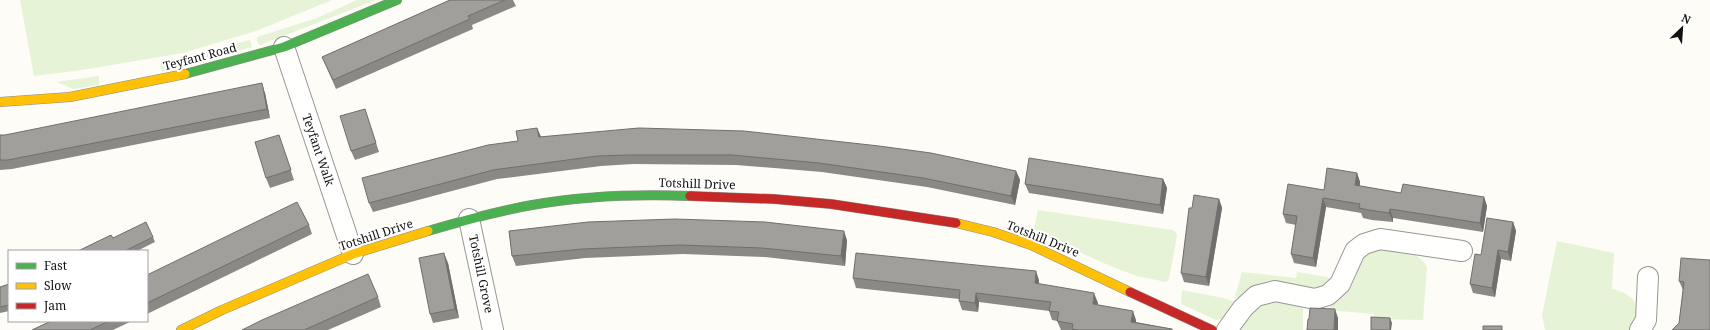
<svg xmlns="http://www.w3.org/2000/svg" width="1710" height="330" font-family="'Noto Serif',serif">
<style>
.green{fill:#e7f3d7}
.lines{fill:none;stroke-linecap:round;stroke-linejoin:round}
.street-casing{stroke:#979795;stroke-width:22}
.fast-casing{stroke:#8e8d8b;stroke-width:10}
.slow-casing{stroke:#8e8d8b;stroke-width:10}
.jam-casing{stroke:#8e8d8b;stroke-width:10}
.street{stroke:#fffffe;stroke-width:20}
.fast{stroke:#4caf50;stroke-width:9}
.slow{stroke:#ffc107;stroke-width:9}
.jam{stroke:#c62828;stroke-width:9}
.wall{fill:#8a8986}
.shaded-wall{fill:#716f6d}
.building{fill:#a19f9c;stroke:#716f6d}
.labels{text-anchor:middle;stroke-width:4;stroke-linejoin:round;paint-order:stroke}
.street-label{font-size:12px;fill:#111;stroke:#fff}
</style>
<rect width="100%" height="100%" fill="#fdfcf7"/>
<path class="green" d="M20,0H332L256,31L183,53L82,70L34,76Z
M357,0H376L260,45L257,41V37L317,18Z
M250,40L252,47L162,72L160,64Z
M99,76V85L74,89L56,82Z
M1038,210L1172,230L1176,232L1177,236L1169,279L1166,282L1137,276L1115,268L1041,235L1034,228Z
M1557,241L1614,253L1612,289C1634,293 1648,311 1630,330H1545L1542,315Z
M1381,248C1400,251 1417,249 1427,267L1423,320L1374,319V314L1327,310L1341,297L1365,253Z
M1242,272L1296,278L1297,272L1327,277L1332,280L1319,290L1267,284L1255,286L1240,298L1235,296Z
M1182,290L1223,298L1236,302C1230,309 1225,319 1216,320L1181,304Z
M1270,300L1303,308V330H1239C1244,318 1258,304 1270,300Z"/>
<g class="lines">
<g class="street-casing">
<path id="street" d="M284,47L353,254
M469,219L493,330
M1227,330L1243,308L1256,296L1275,291L1315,299L1328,295L1340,284L1355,251L1364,244L1380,239L1462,251
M1640,330L1646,320L1648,277"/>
</g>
<g class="fast-casing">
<path id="fast" d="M185,74L284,47L397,0
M428,231C462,221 497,211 532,205C583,196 637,194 690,196"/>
</g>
<g class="slow-casing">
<path id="slow" d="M0,102L70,97L185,74
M956,223L993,232L1031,245L1130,292
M181,330L222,310L353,254L428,231"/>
</g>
<g class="jam-casing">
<path id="jam" d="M690,196L774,199L831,204L956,223
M1130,292L1212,330"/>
</g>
<use href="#street" class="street"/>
<use href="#fast" class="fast"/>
<use href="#slow" class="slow"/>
<use href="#jam" class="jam"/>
</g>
<path class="wall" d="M450,0H513L516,6L472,25L473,29L336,89L326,66L322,57Z
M265,93L270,118L12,169L0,170V135H5Z
M365,109L379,152L355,160L351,151Z
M537,128L541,137L1016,171L1020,180L1015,205L927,187L822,172L736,165L633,164L601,166L497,179L373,212L369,203L518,141Z
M279,135L294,180L270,188L266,178Z
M1357,173L1360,182V186L1401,193L1484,197L1487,206L1483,232L1393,218V222L1372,220L1363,218L1361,213L1326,207L1316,267L1294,263L1291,254L1296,225L1286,223L1283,214L1324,190Z
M1163,179L1167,188L1163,214L1029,193L1025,184Z
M1219,199L1222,208L1209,286L1184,282L1181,273L1192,208Z
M1513,222L1516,231L1511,261L1501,259L1495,297L1473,293L1470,284Z
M309,225L312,234L147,314V275Z
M509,231L847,240L845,266L765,257L683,254L585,258L516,266L512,256Z
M153,237L155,242L137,251H78L113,238Z
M1710,260L1679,323L1683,290L1679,281Z
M448,263L459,318L433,323L430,314Z
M853,278L1039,280V284L1098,303L1097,305L1136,320V322L1172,329L1173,330H1061L1057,321L1052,320L1049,311L979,302L978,312L962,310L959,301V299L856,288Z
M9,284V311L0,313V287Z
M378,297L381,307L328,330H242Z
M51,321H132L113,330H32Z"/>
<path class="shaded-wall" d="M262,83L265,93L270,118L267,109Z
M537,128L541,137H539Z
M1016,171L1020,180L1015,205L1011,196Z
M1357,173L1360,182L1358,194L1355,185Z
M1163,179L1167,188L1163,214L1160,205Z
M1484,197L1487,206L1483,232L1480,223Z
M1323,198L1326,207L1316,267L1313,258Z
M1219,199L1222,208L1209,286L1206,277Z
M1390,209L1393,218V222L1389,213Z
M1513,222L1516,231L1511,261L1508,252Z
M844,231L847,240L845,266L841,256Z
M1498,250L1501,259L1495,297L1492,288Z
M444,253L448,263L459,318L455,309Z
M1036,271L1039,280L1038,293L1035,283Z
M976,293L979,302L978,312L975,303Z
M1094,293L1098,303L1096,313L1093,304Z
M1335,309L1338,318V330H1334Z
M1133,311L1136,320L1135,330L1131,322Z
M1390,318L1392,323L1391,330H1390Z"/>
<path class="building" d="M450,0H505L468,16L470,19L333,80L322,57Z
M262,83L267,109L8,160H0V135H5Z
M365,109L376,143L351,151L340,116Z
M537,128L539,137L639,128L744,131L879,146L931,153L1016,171L1011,196L923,178L819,163L732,155H629L597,156L493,170L369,203L362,178L488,145L518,141L516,131Z
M279,135L291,170L266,178L255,142Z
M1029,158L1163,179L1160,205L1025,184Z
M1327,168L1357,173L1355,185L1401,193L1403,184L1484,197L1480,223L1390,209L1389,213L1369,210L1359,208L1360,204L1323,198L1313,258L1291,254L1297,216L1283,214L1288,184L1324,190Z
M1194,195L1219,199L1206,277L1181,273L1189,208H1192Z
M297,202L309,225L147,303V275Z
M1487,218L1513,222L1508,252L1498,250L1492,288L1470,284L1475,254L1481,255Z
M675,219L765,222L844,231L841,256L762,248L680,245L582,249L512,256L509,231L588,222Z
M146,222L153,237L125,251H78L111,235L113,238Z
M444,253L455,309L430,314L419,258Z
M856,253L1036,271L1035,283L1094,293L1093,304L1133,311L1131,322L1172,329V330H1079L1072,329L1073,324L1057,321L1059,312L1049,311L1051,302L976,293L975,303L959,301L960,290L853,278Z
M1681,258L1710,260V330H1672L1679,323L1684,282L1679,281Z
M368,274L378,297L304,330H242L262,320Z
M9,284V305L0,307V287Z
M1310,308L1335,309L1334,330H1307L1308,319H1309Z
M1371,317L1390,318V330H1371Z
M51,321H109L90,330H32Z
M1483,326H1502V330H1483Z"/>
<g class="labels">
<g class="street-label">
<text transform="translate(200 57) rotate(-15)" y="4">Teyfant Road</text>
<text transform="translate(318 150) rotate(71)" y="4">Teyfant Walk</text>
<text transform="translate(697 184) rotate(2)" y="4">Totshill Drive</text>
<text transform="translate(376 235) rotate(-18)" y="4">Totshill Drive</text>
<text transform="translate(1043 239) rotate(22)" y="4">Totshill Drive</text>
<text transform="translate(481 274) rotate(78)" y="4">Totshill Grove</text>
</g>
</g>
<rect x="8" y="250" width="140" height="72" fill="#ffffff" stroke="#a0a0a0"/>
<rect x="16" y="263" width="20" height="6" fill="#4caf50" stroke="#a0a0a0"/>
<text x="44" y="270" font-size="12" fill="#111111">Fast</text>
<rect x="16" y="283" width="20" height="6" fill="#ffc107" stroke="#a0a0a0"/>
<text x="44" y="290" font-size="12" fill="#111111">Slow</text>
<rect x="16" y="303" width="20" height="6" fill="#c62828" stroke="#a0a0a0"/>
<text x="44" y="310" font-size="12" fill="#111111">Jam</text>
<g transform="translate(1682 28) rotate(25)" stroke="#ffffff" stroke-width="3" paint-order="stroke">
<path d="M0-3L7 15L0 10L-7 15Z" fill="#111111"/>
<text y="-6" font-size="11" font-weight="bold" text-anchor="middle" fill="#111111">N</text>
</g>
</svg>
